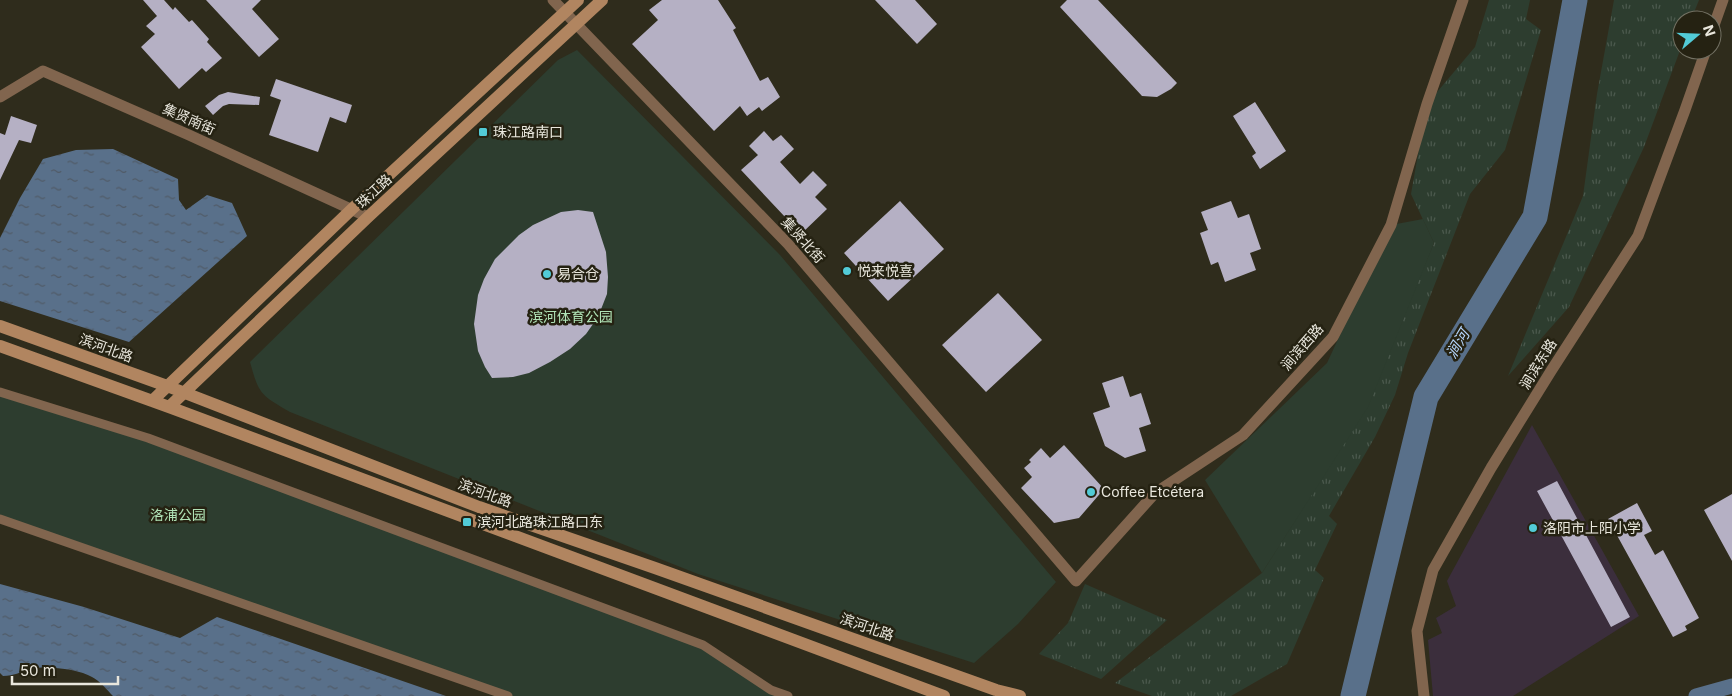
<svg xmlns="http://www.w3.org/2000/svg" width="1732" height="696" font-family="Inter,'Noto Sans SC',sans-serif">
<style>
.education{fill:#3b2e3c}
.grass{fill:url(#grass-tufts)}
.park{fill:#2d3d2f}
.water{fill:url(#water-ripples)}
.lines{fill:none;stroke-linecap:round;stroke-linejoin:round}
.canal{stroke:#59708a;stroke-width:15}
.river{stroke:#59708a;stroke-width:25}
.building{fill:#b5b0c4}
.pedestrian{stroke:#81654e;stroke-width:9}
.minor{stroke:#81654e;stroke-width:11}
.secondary{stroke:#b18560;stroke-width:12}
.poi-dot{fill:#52cbd7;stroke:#252212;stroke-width:2}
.labels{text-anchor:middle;stroke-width:5;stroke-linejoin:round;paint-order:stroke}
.street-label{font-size:14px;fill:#e9e7dd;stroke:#252212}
.poi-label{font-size:14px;fill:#e9e7dd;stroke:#252212;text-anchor:start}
.park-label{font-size:14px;fill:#b0e2b6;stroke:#252212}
.water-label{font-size:15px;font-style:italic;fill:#b6d7fd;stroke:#252212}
</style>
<defs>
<pattern id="grass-tufts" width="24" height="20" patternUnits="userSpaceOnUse" patternTransform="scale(1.25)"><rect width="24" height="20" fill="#2d3d2f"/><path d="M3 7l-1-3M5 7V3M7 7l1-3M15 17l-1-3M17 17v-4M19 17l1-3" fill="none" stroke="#4b594d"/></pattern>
<pattern id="water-ripples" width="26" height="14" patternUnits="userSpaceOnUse" patternTransform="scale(1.25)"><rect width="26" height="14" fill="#59708a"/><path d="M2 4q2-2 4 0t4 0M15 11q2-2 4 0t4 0" fill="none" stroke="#505a66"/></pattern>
</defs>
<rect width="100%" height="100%" fill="#2f2c1c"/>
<path class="education" d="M1532,425L1639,616L1513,696H1433L1428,640L1442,633L1436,618L1456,606L1447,581Z"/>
<path class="grass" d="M1489,0H1530L1526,19L1541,30L1505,150L1470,194L1408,353L1395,395L1375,437L1329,516L1337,524L1315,570L1324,578L1287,664L1231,696H1152L1115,683L1262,573L1358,420L1434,243L1411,194L1427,104L1475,47Z
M1614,0H1699L1691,20H1682V45L1644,147L1569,307L1508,376L1583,196L1597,94Z
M1085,584L1167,620L1101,679L1039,654L1068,623Z"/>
<path class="park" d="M577,50L780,255L1056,582L1018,624L974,663L698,574L290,412C261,395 259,395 250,362L558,60Z
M1423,219L1434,243L1368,407L1262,573L1205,480L1327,363L1391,225Z
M0,392L108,425L703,645L788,696H508L0,519Z"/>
<path class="water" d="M113,149L178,179L179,200L186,210L207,195L232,203L247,236L129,342L0,301V238L20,198L43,159L76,150Z
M0,584L84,607L180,638L217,617L446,696H113C107,690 100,681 92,677C79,669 45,665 30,669C20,672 14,676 3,676L0,673Z"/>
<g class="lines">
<path class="canal" d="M1696,696L1732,686"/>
<path class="river" d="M1353,696L1426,397L1535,217L1575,0"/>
</g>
<path class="building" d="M143,0H164L173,10L175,7L189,22L192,20L209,39L207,42L222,58L206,72L202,68L179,89L141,47L155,34L146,26L157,16Z
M206,0H261L252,9L279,39L259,57Z
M662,0H718L736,28L733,30L760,81L768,77L780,97L762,111L759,107L747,116L740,106L714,131L632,44L658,20L649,10Z
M875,0H915L937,24L917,44Z
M1067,0H1098L1177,83L1171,89L1157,97L1142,96L1060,7Z
M276,79L352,105L346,123L330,117L318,152L269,135L281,100L270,96Z
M228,92L260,97L259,105L229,104L223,106L213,115L205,106L219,95Z
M1255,102L1286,151L1260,169L1252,156L1256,153L1233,116Z
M11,116L37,125L31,143L19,140L0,180V133L5,135Z
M764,131L773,141L781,135L794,149L780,162L800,184L813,171L827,185L815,197L827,209L801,234L741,170L758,155L749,146Z
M900,201L944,249L888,301L844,253Z
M1231,201L1238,218L1249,214L1261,249L1250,253L1256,270L1225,282L1218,262L1211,265L1200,233L1208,230L1201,212Z
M578,210L593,212L606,252L608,277L607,294L598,317L586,334L570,349L550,362L529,373L513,377L492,378L485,367L478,351L474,324L478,295L484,279L495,259L519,235L533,225L561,212Z
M998,293L1042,340L986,392L942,345Z
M1123,376L1130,397L1141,393L1151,424L1139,428L1146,451L1125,458L1105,446L1093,413L1110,407L1102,383Z
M1064,445L1104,489L1079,518L1054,523L1021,488L1032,477L1024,468L1031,462L1029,460L1041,448L1050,458Z
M1557,481L1630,617L1611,627L1537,491Z
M1732,494V561L1704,510Z
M1637,503L1652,531L1644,535L1655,555L1663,550L1699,618L1685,626L1687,630L1673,637L1608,519Z"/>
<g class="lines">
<path class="pedestrian" d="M0,392L148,438L703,645L771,690L788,696
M0,519L508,696"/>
<path class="minor" d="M553,0L788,244L1076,581L1155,493L1243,435L1333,337L1391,225L1427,104L1463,0
M1712,31L1723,0
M0,97L43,71L189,135L368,217
M1424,696L1417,631L1433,570L1491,468L1551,371L1638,236L1685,110L1706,50"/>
<path class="secondary" d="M0,326L167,386L479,507L655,568L996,690L1020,696
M0,346L169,407L944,696
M152,401L352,209L578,0
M169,407L368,217L602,0"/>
</g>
<g class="poi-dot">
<rect x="478" y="127" width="10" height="10" rx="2.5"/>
<circle cx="847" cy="271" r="5"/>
<circle cx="547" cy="274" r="5"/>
<circle cx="1091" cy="492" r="5"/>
<rect x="462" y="517" width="10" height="10" rx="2.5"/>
<circle cx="1533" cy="528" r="5"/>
</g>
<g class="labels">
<g class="street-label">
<text transform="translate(189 119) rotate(24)" y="5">集贤南街</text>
<text transform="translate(374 191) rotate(-43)" y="5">珠江路</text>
<text transform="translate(803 240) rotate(48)" y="5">集贤北街</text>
<text transform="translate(1302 347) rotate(-49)" y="5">涧滨西路</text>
<text transform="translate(106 348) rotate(20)" y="5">滨河北路</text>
<text transform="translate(1538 364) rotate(-58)" y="5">涧滨东路</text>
<text transform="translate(485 493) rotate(20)" y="5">滨河北路</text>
<text transform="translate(867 627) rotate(19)" y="5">滨河北路</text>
</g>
<g class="poi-label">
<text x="493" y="137">珠江路南口</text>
<text x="857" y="276">悦来悦喜</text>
<text x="557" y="279">易合仓</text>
<text x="1101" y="497">Coffee Etcétera</text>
<text x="477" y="527">滨河北路珠江路口东</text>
<text x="1543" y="533">洛阳市上阳小学</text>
</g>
<g class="park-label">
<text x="571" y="322">滨河体育公园</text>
<text x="178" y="520">洛浦公园</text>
</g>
<g class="water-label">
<text transform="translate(1458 344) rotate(-59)" y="5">涧河</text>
</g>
</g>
<g transform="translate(1697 35) rotate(71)"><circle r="24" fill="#252212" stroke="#737163"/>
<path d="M0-4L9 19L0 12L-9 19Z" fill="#52cbd7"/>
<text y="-8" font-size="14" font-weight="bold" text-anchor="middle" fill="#e9e7dd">N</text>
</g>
<path d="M12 676v8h106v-8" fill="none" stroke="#e9e7dd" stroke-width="2.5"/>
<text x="20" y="676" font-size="15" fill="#e9e7dd" stroke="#252212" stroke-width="4" paint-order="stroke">50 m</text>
</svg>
